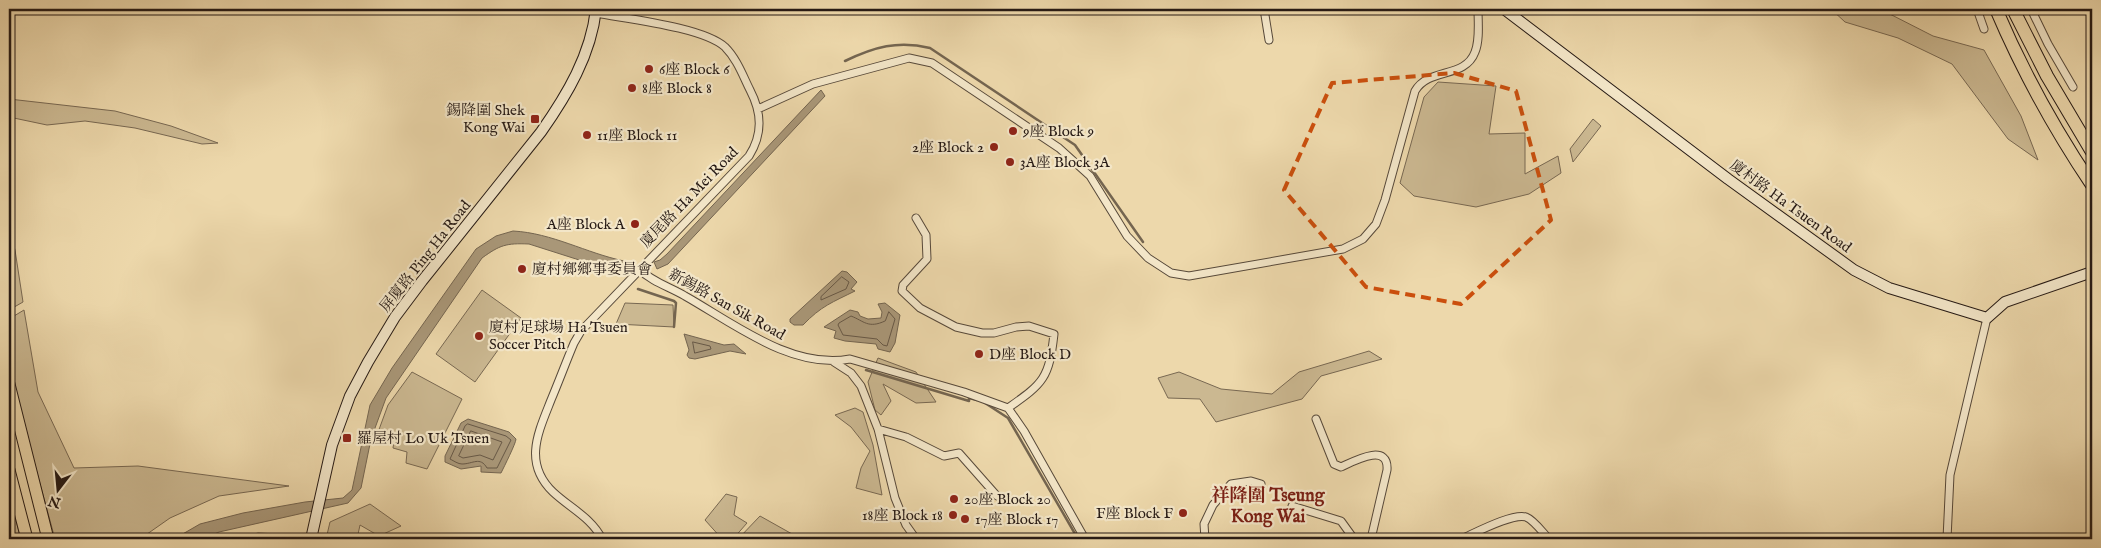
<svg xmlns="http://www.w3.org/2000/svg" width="2101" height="548" font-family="'IM FELL English','Noto Serif SC',serif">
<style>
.green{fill:#cbb891;stroke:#786852}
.water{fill:#a99778;stroke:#746550}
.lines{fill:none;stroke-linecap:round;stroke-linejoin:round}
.shore{stroke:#675846;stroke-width:1}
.stream{stroke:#746550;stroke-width:2.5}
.street-casing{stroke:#57493a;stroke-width:9}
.secondary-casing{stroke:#251914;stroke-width:12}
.primary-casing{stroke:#251914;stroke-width:13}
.highway-casing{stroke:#251914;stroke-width:14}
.street{stroke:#f3e6c8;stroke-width:7}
.secondary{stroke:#f3e6c8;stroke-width:10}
.primary{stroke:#edd8ab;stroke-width:11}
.highway{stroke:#edd8ab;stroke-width:12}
.marked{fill:none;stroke:#cb4f0d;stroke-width:4;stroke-dasharray:10 6;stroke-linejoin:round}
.poi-dot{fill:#8f2418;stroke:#f3e6c8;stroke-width:2}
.labels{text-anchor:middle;stroke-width:4.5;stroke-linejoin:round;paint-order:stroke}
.poi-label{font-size:15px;fill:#251914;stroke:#f3e6c8;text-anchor:start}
.street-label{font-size:15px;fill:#251914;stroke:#f3e6c8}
.quarter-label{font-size:18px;font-weight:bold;fill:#7a1f14;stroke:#f3e6c8}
</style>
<rect width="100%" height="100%" fill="#edd8ab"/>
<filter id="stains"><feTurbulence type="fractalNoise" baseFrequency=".004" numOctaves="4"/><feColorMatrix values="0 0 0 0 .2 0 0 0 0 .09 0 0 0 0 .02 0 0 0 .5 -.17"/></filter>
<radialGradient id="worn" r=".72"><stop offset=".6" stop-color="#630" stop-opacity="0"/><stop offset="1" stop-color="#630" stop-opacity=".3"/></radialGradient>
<path class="green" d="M1831,9H1880L1933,36L1984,50L2021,116L2038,160L2008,139L1952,64L1898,38L1845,22Z
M1438,82L1496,86L1489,134L1525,133V174L1558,156L1561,173L1529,194L1476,207L1414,196L1400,183L1424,97Z
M9,99L115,111L171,126L218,143L202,144L135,128L85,121L47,125L9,117Z
M1593,119L1601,126L1573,162L1570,149Z
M9,229L15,250L23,302L9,310Z
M482,290L521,318L475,382L436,354Z
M625,303L673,305L674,327L616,324Z
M24,310L38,392L74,468L138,466L289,486L219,496L170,518L140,539H55L20,410L9,358V319Z
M1369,351L1382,359L1321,376L1302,399L1216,422L1200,399L1168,398L1158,378L1179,372L1221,389L1272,394L1299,372Z
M878,358L916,372L936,402L916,403L883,384L891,401L881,415L875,410L868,382Z
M412,372L462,399L427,469L406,463L407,452L393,448L394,441L377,435L388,405Z
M855,408L863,412L873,445L882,495L856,488L861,468L870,451L851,427L835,415Z
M726,494L737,497L734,515L747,523L733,539H722L705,520Z
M9,495L21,539H9Z
M370,504L401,526L379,536L360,525L357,539H326L330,522Z
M760,516L801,539H738Z
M258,533L297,535L296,539H240V538Z"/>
<path class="water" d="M821,90L825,96L668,264L657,269L654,262L660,260L667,254Z
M513,231C552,233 586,253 624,261L620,273L529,244C506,243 500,245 482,258L386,398L371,439L361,488L348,503L219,532L204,539H174L200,524L243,513L305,502L343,498L352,490L370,405L392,368L476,249L496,236Z
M842,271L847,272L857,282L851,289L855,291C833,302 821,306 803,325H794L790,322V319Z
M885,303L900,315L895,343L890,352L878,349L876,344L845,341L834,338L836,331L824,327L850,310L858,312L860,316L868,319L881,318L882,312L878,304Z
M684,334L724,345L734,344L746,354L730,351L695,359L689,358L687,355L689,350Z
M468,419L509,432L516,439C516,443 504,467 501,473L481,472V466L461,469L445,462V456L461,423Z"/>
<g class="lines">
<path class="shore" d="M842,277L849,282L846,289L821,300V297Z
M889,312L895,319L887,346L883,345L877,339L843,335L838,325L839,323L851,316C864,321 868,329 885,321Z
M693,342L710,346L711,349L695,353Z
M468,424L506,436L511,440L497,468H487C480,456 473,464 462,464C458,464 454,461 450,459L465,426Z
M471,431L502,442L493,460L480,455L463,458L459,456Z"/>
<path class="stream" d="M845,61C874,47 898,40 930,48L1075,145L1143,242
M638,289L674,301L676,303L674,327
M866,370L969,401V398L977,400
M982,401L1008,418L1078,539"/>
<g class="street-casing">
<path id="street" d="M1264,9L1269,40
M1977,9L1984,29
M2031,9L2048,44L2073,87
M596,13C627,19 703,27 725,47C737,59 743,76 750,90C762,113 763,134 749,156L581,331L574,343C566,362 559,381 551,400C538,433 523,463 553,492C570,508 592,518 602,539
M758,109L813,84L909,58L932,63L1059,148L1090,176L1127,236L1148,258L1171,273L1189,276L1343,249L1363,239L1376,224L1385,200L1415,91C1429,67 1465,79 1475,52C1480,40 1478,22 1478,9
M916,218L926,235L927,259L903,285L902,291L920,308L956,327L982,333H994L1016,327L1029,326L1054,334C1049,378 1044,383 1008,408
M639,269C652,282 670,287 685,296C733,323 792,370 850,359L964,392L1008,408L1024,431L1085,539
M834,362L851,373L861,386L878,429L895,498L906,525L916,539
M1316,419L1334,464L1341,467C1354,461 1389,442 1387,470L1371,539
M878,429L906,437L944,456L959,453L997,496
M1292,506L1341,521L1354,539
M1205,539L1204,524L1213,505L1231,484L1251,481L1261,484
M1461,539C1475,533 1512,513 1526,517C1534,520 1543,533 1549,539
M1947,539L1950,475L1987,318"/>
</g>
<g class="secondary-casing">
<path id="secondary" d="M1504,9L1728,179L1854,270L1889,288L1987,318L2005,302L2092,272
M311,539L332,445L350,396L368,362L395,317L422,281L541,132C567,95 591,55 596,9"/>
</g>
<g class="primary-casing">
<path id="primary" d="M9,384L48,539
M9,470L27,539"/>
</g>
<g class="highway-casing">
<path id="highway" d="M1996,9C2022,70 2055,130 2092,185
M2013,9L2047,76L2092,152"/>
</g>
<use href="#street" class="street"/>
<use href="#secondary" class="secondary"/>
<use href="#primary" class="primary"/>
<use href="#highway" class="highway"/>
</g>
<path class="marked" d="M1454,73L1516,91L1551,220L1461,304L1366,287L1284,190L1332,83Z"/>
<g class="poi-dot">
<circle cx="649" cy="69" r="5"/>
<circle cx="632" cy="88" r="5"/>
<rect x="530" y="114" width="10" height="10" rx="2.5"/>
<circle cx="1013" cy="131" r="5"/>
<circle cx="587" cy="135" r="5"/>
<circle cx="994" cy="147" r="5"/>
<circle cx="1010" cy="162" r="5"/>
<circle cx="635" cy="224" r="5"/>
<circle cx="522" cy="269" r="5"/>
<circle cx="479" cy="336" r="5"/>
<circle cx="979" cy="354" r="5"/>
<rect x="342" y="433" width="10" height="10" rx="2.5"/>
<circle cx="954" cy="499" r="5"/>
<circle cx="1183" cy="513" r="5"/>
<circle cx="953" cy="515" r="5"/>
<circle cx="965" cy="519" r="5"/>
</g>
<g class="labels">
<g class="poi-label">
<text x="659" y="74">6座 Block 6</text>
<text x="642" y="93">8座 Block 8</text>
<text x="525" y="115" text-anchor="end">錫降圍 Shek<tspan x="525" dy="17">Kong Wai</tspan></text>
<text x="1023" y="136">9座 Block 9</text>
<text x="597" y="140">11座 Block 11</text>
<text x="984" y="152" text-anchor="end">2座 Block 2</text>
<text x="1020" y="167">3A座 Block 3A</text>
<text x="625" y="229" text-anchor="end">A座 Block A</text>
<text x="532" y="274">廈村鄉鄉事委員會</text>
<text x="489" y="332">廈村足球場 Ha Tsuen<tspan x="489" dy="17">Soccer Pitch</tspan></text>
<text x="989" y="359">D座 Block D</text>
<text x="357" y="443">羅屋村 Lo Uk Tsuen</text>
<text x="964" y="504">20座 Block 20</text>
<text x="1173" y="518" text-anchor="end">F座 Block F</text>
<text x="943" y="520" text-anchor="end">18座 Block 18</text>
<text x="975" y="524">17座 Block 17</text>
</g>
<g class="street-label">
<text transform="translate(689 197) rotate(-46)" y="5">廈尾路 Ha Mei Road</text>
<text transform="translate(1791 206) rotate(36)" y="5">廈村路 Ha Tsuen Road</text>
<text transform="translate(425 256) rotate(-52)" y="5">屏廈路 Ping Ha Road</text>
<text transform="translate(727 304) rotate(29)" y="5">新錫路 San Sik Road</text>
</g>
<g class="quarter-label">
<text x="1268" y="501">祥降圍 Tseung<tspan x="1268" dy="21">Kong Wai</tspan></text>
</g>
</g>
<rect width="2101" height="548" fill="none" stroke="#edd8ab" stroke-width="30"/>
<rect x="10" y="10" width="2081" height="528" fill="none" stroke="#251914" stroke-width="2.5"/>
<rect x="15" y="15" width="2071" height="518" fill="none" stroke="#251914"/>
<g transform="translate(58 490) rotate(196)" stroke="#f3e6c8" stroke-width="4" paint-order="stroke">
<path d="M0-4L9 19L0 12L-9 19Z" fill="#251914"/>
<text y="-8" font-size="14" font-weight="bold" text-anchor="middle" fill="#251914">N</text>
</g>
<rect width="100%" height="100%" filter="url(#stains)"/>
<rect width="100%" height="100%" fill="url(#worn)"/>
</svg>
